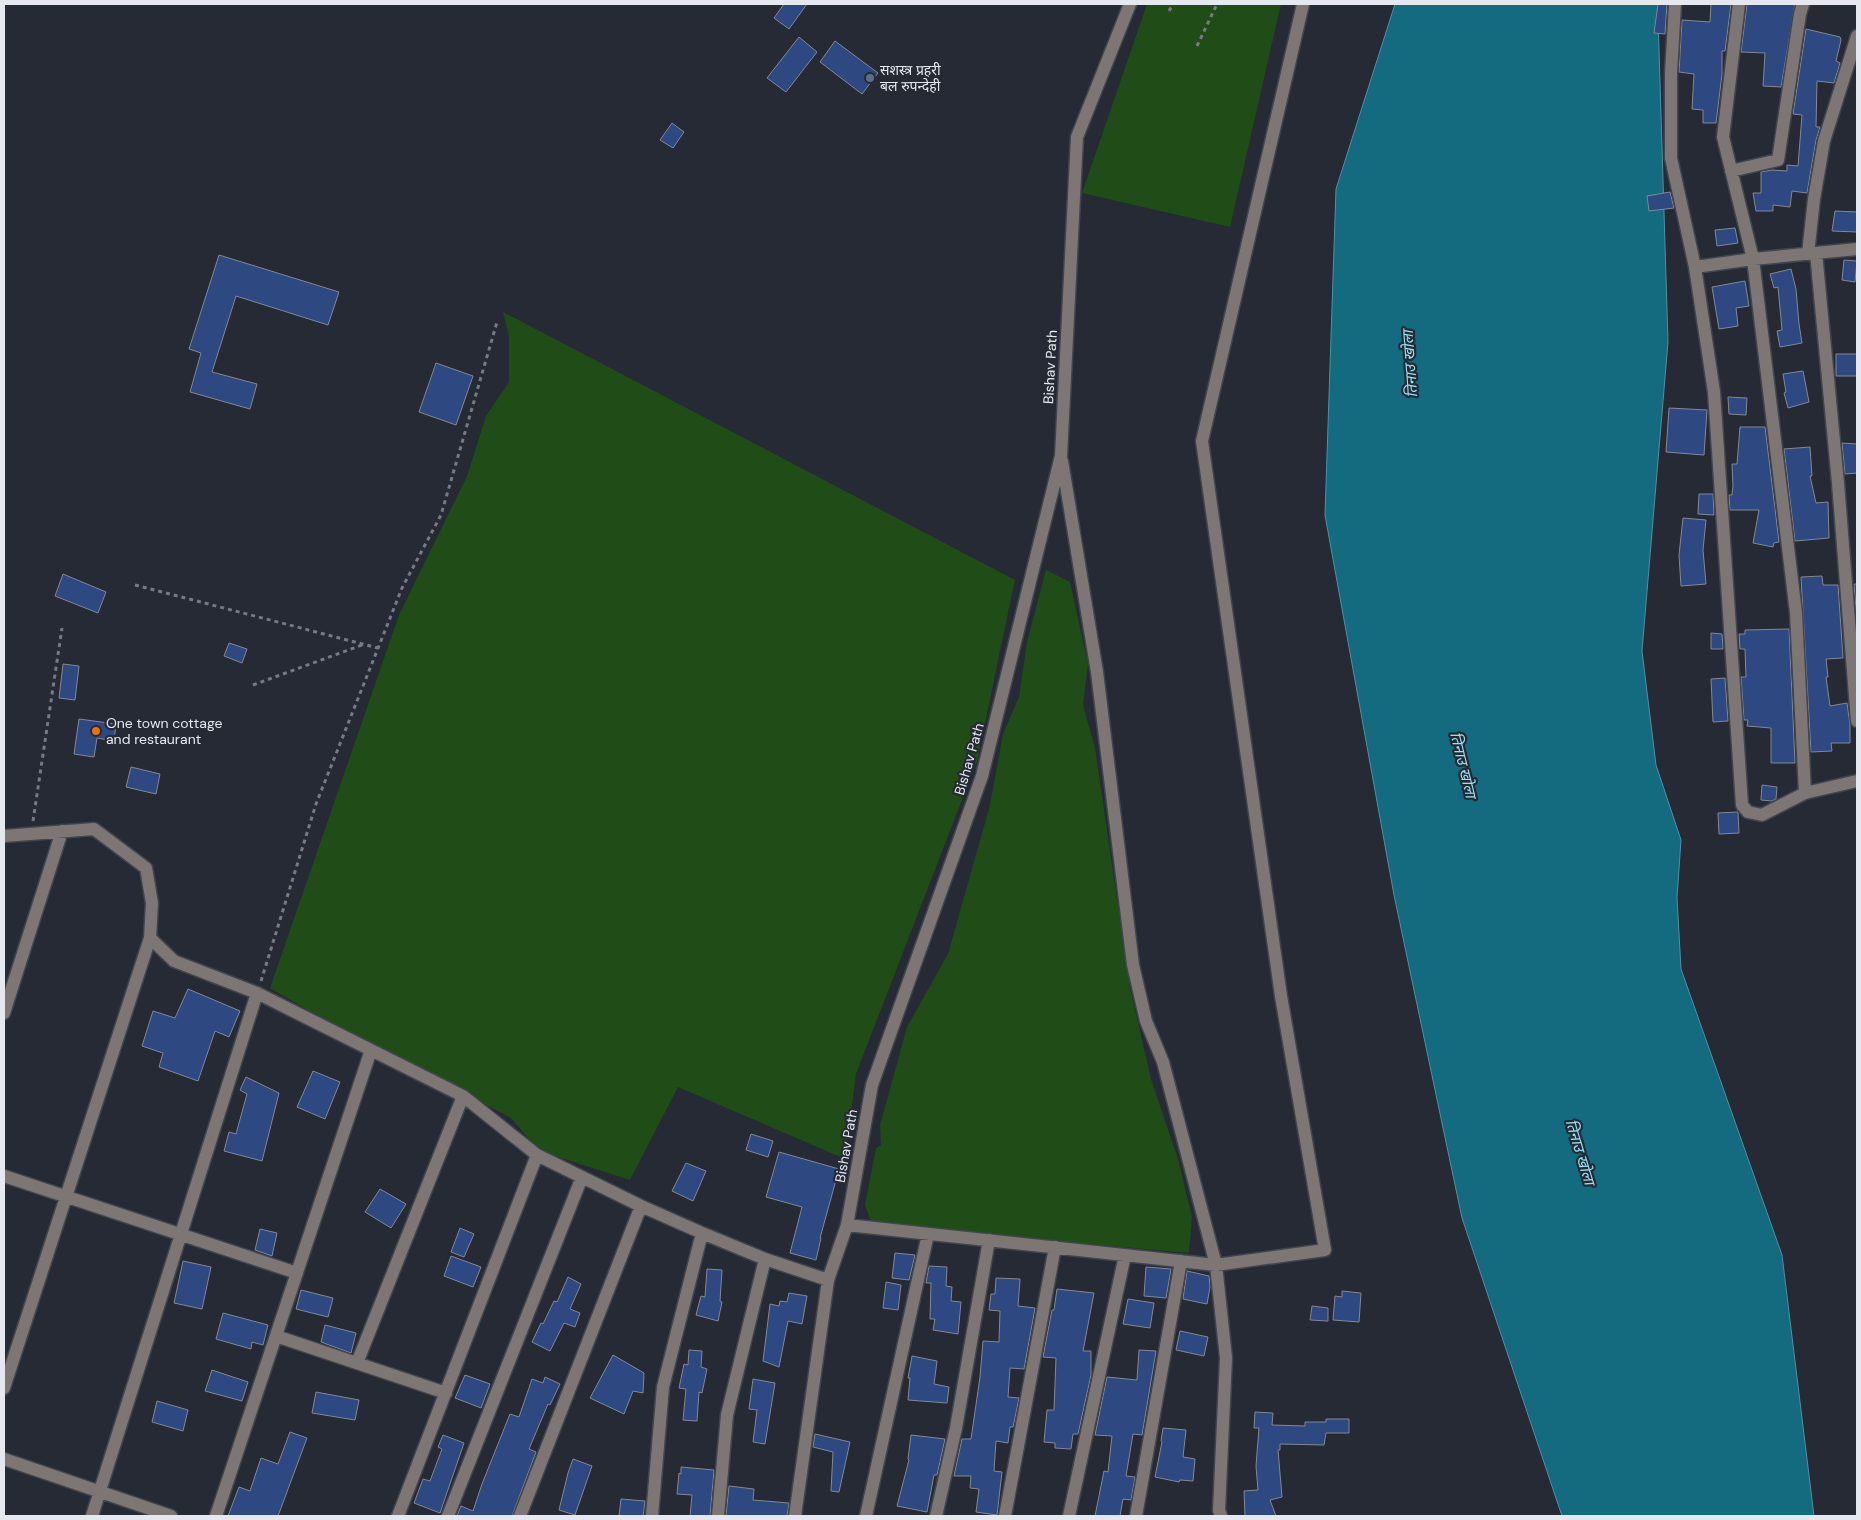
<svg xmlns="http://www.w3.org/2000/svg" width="1861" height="1520" font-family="'DM Sans','Noto Sans Devanagari',sans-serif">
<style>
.green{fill:#204c17}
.water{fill:#146a7e;stroke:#5390a0}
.building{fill:#2e4882;stroke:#828894}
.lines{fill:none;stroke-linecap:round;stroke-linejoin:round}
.minor-casing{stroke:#40454e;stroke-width:15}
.path{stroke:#767a83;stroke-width:3;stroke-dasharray:4 4;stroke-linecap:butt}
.minor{stroke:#7d7675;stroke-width:12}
.service-dot{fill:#5c6f8a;stroke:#252a34;stroke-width:2}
.food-dot{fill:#e8710a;stroke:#252a34;stroke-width:2}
.labels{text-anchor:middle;stroke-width:4.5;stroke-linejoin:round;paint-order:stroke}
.poi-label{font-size:14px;fill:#e5e8ef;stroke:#252a34;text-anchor:start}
.street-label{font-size:14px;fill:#e5e8ef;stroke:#252a34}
.water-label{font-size:15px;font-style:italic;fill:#97e1f7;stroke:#252a34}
</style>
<rect width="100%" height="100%" fill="#252a34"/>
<path class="green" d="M1147,4H1281L1230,227L1082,193Z
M503,312L1015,580L977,761L856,1074L845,1159L678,1087L630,1180L539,1151L511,1118L304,1008L270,988L399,615L467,476L486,416L509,382V336Z
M1046,570L1070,582L1088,664L1083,705L1095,748L1130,988L1151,1079L1178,1159L1192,1217L1189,1253L876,1225L870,1219L865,1205L876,1148L881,1145L880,1125L907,1027L948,954L990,805L1003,734L1019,697L1027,642Z"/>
<path class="water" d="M1395,4H1661L1658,17L1668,342L1642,651L1656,765L1681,840L1677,898L1681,969L1782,1255L1814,1516H1562L1462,1218L1394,895L1325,515L1336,189Z"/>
<path class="building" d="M784,4H807L789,29L774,18Z
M1658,4H1667L1665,34L1654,33Z
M1711,4H1731L1725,51H1722V74L1716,123H1703V110L1692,109L1694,74L1679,72L1682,20L1710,22Z
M1747,4H1795L1781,87L1763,86L1765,53L1741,52Z
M1806,29L1840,37L1841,40L1836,61L1840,63L1834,83L1817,81L1816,127H1820L1816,140L1807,193L1792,191L1790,207L1773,205V211H1756L1753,193H1761V172L1772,170L1787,171V165L1798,166L1802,115L1793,114Z
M799,37L817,52L786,92L767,78Z
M835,41L878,73L862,94L820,62Z
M672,123L684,132L673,148L660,140Z
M1670,192L1674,208L1649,211L1647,196Z
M1835,211L1857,212V232L1832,231Z
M1735,228L1738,243L1717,246L1715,230Z
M219,255L339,292L328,325L236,296L212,372L257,384L250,409L190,392L201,353L189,349Z
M1844,260L1857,261L1855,282L1842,280Z
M1791,269L1796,289L1799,324L1802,343L1780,347L1777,331L1782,330L1778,287L1774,288L1770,274Z
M1745,281L1749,306L1736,308L1738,326L1719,329L1712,287Z
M1836,354H1857V376H1836Z
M436,363L473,376L456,425L419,412Z
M1803,371L1809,402L1788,408L1784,393L1786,392L1783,374Z
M1728,397L1747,398L1746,415L1729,414Z
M1669,408L1707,410L1704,455L1666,452Z
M1740,427H1765L1779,542L1774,543L1773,547L1753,543L1759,510H1730L1729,495H1732L1733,486L1732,464H1737Z
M1842,443L1857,444V473L1845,474Z
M1810,447L1812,476H1810L1816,503L1828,502L1829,538L1795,541L1784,449Z
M1699,494H1713L1714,515L1698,514Z
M1683,518L1706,520L1703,550L1706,584L1681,586L1679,555Z
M63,574L106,592L98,613L55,596Z
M1822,576L1823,585H1838L1843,658L1826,659L1828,677H1826L1830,706L1847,703L1850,725V743H1831L1832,751L1811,752L1801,577Z
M1854,584H1857V622Z
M1789,629L1795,763H1771V728L1747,726L1748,720H1744L1741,677H1746L1745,649H1740L1739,634H1745V630Z
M1711,633L1722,634L1723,649H1711Z
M229,643L247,649L242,663L224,656Z
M63,664L79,666L75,700L59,698Z
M1725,678L1728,721L1713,722L1711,679Z
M79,719L116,724L114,741L97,738L94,757L74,754Z
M131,767L160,774L156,794L126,787Z
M1762,785L1777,787L1776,799L1772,801L1761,800Z
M1738,812L1739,833L1719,834L1718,813Z
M188,989L240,1011L229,1037L215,1031L198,1081L159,1067L163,1053L142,1046L153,1011L175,1018Z
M313,1071L340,1082L325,1119L297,1107Z
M246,1077L279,1093L262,1161L224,1151L229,1132L236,1134L247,1094L240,1090Z
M751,1134L773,1141L768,1157L746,1150Z
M779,1152L839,1169L820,1238H821L816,1260L790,1253L802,1207L766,1197Z
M686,1163L706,1171L693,1201L672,1191Z
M380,1189L406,1204L391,1228L365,1212Z
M460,1228L474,1234L464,1257L451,1252Z
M260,1229L277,1233L272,1256L255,1250Z
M895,1253L915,1255L909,1280L892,1278Z
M451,1256L481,1267L473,1287L444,1276Z
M183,1261L211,1267L202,1309L174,1303Z
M929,1266L947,1267L946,1286L952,1287L951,1301L961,1302L958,1334L933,1330L935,1319H930L931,1283H926Z
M1146,1267L1171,1269L1166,1298L1144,1296Z
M707,1269L722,1270L720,1301L722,1302L718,1321L696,1315L701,1296L705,1297Z
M1187,1271L1209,1276L1210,1287L1207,1304L1183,1299Z
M568,1277L581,1284L570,1309L580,1313L575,1327L564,1323L550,1351L532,1342L541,1323L543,1324L554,1301L557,1302Z
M996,1278L1020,1279L1018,1306L1035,1308L1024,1369L1010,1368L1008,1397L1019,1398L1013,1427H1010L1008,1443L996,1441L994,1471L1002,1472L997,1515L976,1512L979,1489L970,1488L971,1476H954L962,1439H971L980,1377L983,1341L999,1342L1000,1311L989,1310L991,1294H995Z
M886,1282L901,1285L898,1310L883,1308Z
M1057,1289L1094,1293L1083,1351H1091V1375L1078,1434H1073L1071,1449L1055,1448V1443L1044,1442L1047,1410H1054L1056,1358L1043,1357L1052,1310H1054Z
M301,1290L333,1298L328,1317L296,1309Z
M1342,1291L1361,1293L1359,1322L1333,1320L1335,1296L1342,1297Z
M789,1293L807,1296L802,1324L788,1321L779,1367L763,1361L770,1304L779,1306L780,1301L787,1302Z
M1128,1299L1154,1303L1150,1328L1123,1324Z
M1312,1306L1328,1308V1321L1310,1320Z
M223,1313L268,1325L263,1345L252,1342L251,1349L216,1339Z
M325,1325L356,1333L351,1353L321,1342Z
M1180,1331L1208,1337L1204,1356L1176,1350Z
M689,1350L702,1351L701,1367L707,1369L702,1393L699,1392L697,1421L683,1420L686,1389L679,1388L684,1364L688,1365Z
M1139,1350L1156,1351L1142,1435L1133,1434L1126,1476L1135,1477L1131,1500L1123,1499L1120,1516H1095L1104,1471L1108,1472L1112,1436L1095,1435L1107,1377L1137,1380Z
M613,1355L644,1373L643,1393L633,1391L624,1414L590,1398Z
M912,1356L937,1361L934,1384L949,1387L947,1403L908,1400L910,1378H908Z
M212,1370L248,1382L242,1401L205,1391Z
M465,1375L490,1384L481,1408L455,1398Z
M545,1377L560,1384L550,1405L548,1404L529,1449L536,1452L512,1516H457L461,1506L473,1511L482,1484L510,1414L519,1417L532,1379L543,1383Z
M753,1379L775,1383L765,1444L753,1442L757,1410L749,1409Z
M316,1392L359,1400L355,1420L312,1413Z
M157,1401L188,1410L183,1431L152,1422Z
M1255,1412L1273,1413L1272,1425L1305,1426V1422H1326V1419H1349V1433H1326L1324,1445L1280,1444V1450H1278L1282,1497L1270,1500L1276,1516H1245L1244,1491L1258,1490L1256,1466L1259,1428H1254Z
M1163,1428L1186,1430L1183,1457L1195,1459L1193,1481L1180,1480L1179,1482L1155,1477L1162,1442L1161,1441Z
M290,1432L307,1438L278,1516H228L239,1487L250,1491L261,1458L278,1464Z
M815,1434L850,1442L839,1492L831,1491L833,1452L813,1447Z
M443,1435L464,1443L440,1513L414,1503L423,1479L430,1481L442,1449L438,1447Z
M911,1435L945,1439L937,1475H934L927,1512L897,1506L909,1460L908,1459Z
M573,1459L592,1466L575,1515L559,1510L568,1473Z
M681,1467L714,1470L710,1516H690L692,1495L677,1494L679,1473L681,1474Z
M729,1486L754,1489L753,1500L789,1503L787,1516H726Z
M621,1499L645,1501L643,1516H619Z"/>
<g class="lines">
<g class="minor-casing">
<path id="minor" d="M1675,4L1671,74V158L1695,267L1714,392L1742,805L1748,812L1762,815L1805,793L1857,781
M1739,4L1723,137L1753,259L1796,613L1805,793
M1731,171L1778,160L1800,14L1803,4
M1816,253L1838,483L1857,721
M1808,254L1814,199L1824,141L1857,36
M1695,267L1753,259L1857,249
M1062,461L1097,672L1133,965L1146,1021L1163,1062L1216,1265L1226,1358L1219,1510L1221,1516
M4,836L94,829L146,868L152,903L150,938L174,961L257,993L463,1096L537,1155L641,1206L702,1233L765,1259L828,1280
M4,1013L62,831
M4,1176L297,1273
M847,1225L1216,1265L1325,1250L1281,996L1202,441L1303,4
M276,1336L446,1393
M357,1363L463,1096
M4,1388L150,938
M4,1459L171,1516
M92,1516L257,993
M216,1516L371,1050
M398,1516L537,1155
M448,1516L582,1177
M520,1516L641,1206
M652,1516L663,1387L702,1233
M718,1516L727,1415L765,1259
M795,1516L828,1280L847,1225L872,1085L982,776L1061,456L1077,137L1130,4
M866,1516L928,1234
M936,1516L956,1428L989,1240
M1005,1516L1055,1247
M1069,1516L1125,1255
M1136,1516L1181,1261"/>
</g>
<path class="path" d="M1169,11L1173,4
M1197,46L1217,4
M135,585L378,648
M253,685L362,645
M33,821L62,628
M261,981L316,804L402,588L441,515L497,322"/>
<use href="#minor" class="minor"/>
</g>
<circle class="service-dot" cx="870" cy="78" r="5"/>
<circle class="food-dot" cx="96" cy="731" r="5"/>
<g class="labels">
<g class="poi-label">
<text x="880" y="75">सशस्त्र प्रहरी<tspan x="880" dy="16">बल रुपन्देही</tspan></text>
<text x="106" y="728">One town cottage<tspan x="106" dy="16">and restaurant</tspan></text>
</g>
<g class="street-label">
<text transform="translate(1050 367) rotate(-87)" y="5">Bishav Path</text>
<text transform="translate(969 759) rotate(-74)" y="5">Bishav Path</text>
<text transform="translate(846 1146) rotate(-80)" y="5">Bishav Path</text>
</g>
<g class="water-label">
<text transform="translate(1410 364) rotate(-94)" y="5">तिनाउ खोला</text>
<text transform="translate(1463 765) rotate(76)" y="5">तिनाउ खोला</text>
<text transform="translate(1580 1152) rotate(73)" y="5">तिनाउ खोला</text>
</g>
</g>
<rect width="1861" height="1520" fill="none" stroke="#e5e8ef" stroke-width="10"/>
</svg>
